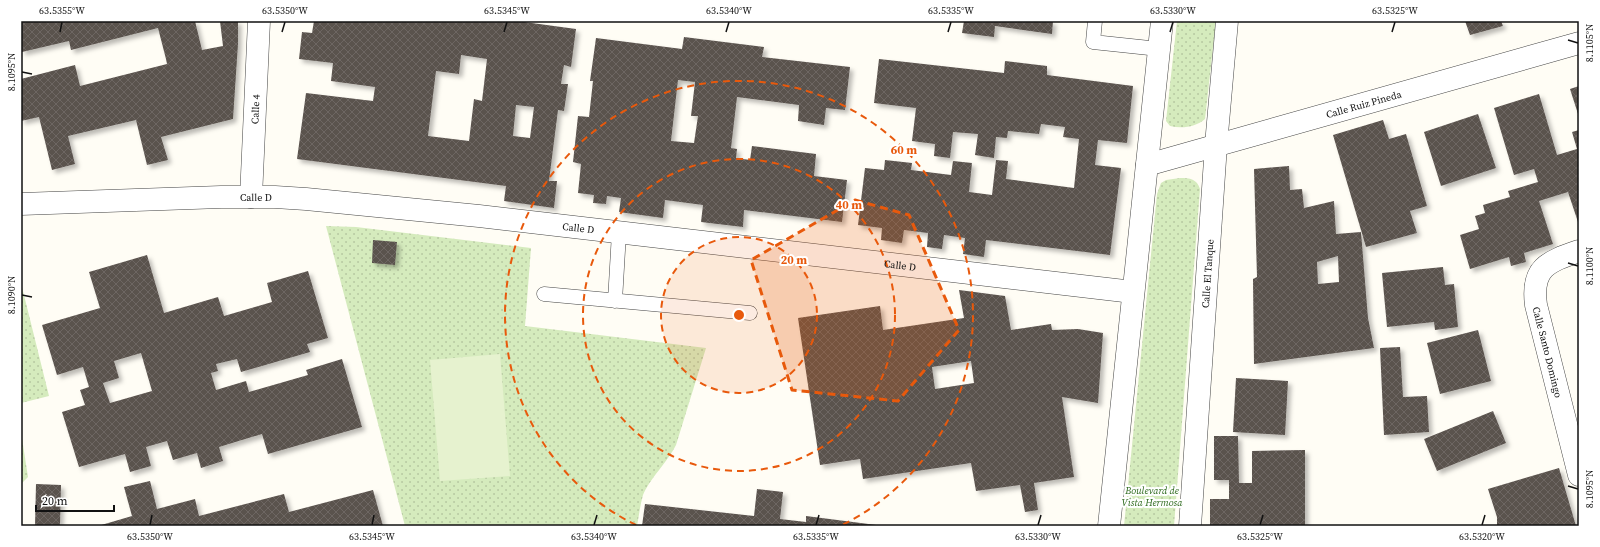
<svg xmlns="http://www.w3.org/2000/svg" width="1600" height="547" font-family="'Source Serif 4',serif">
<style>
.park{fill:url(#park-dots)}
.pitch{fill:#e6f2cf}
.building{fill:url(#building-cross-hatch);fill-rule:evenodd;filter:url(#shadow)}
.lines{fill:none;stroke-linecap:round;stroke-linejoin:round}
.service-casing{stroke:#444;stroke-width:15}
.minor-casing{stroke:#444;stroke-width:23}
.service{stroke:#fff;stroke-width:14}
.minor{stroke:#fff;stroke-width:22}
.marked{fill:#e8590c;fill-opacity:0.2;stroke:#e8590c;stroke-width:3;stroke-dasharray:8 5;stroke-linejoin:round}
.ticks{fill:none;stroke:#111;stroke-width:1.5}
.ring{fill:none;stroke:#e8590c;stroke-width:2;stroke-dasharray:7 5}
.labels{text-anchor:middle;stroke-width:4;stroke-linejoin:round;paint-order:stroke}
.street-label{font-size:10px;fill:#111;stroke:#fff}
.park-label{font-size:10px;font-style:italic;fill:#2f6b1f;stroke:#fff}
.centre{fill:#e8590c;stroke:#fff;stroke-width:2}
.ring-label{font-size:12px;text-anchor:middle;font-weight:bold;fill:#e8590c;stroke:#fff;stroke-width:4;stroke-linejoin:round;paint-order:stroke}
.neatline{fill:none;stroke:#111;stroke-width:1.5}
.ticks-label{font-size:10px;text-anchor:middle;fill:#111}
</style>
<defs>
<pattern id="park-dots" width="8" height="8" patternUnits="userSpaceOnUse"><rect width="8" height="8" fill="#d5ebbd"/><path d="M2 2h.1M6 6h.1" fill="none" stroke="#b6c8a1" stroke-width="1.8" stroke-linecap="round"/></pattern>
<pattern id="building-cross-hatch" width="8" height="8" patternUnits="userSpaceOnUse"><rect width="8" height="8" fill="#5a524d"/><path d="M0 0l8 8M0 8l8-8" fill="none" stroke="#6d6662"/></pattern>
<filter id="shadow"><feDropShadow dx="3.5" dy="3.5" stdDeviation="2" flood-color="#0004"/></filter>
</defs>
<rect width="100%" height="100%" fill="#fffdf5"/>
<path class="park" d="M1177,21H1216L1205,119C1196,127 1182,129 1170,126L1166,121Z
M1180,178C1190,178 1197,179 1200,189L1174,526H1124L1157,194L1161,183L1166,180Z
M326,226L356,227L531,248L525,326L706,348L676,445C668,461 649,480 643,495C640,505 639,516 637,526H405Z
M21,283L49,396L21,403Z
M21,432L28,477L21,484Z"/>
<path class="pitch" d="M500,354L510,476L440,481L430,360Z"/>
<path class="building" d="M21,21H195L202,50L223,46L220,21H238V44L233,119L161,137L168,160L147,165L136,120L68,136L75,164L52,170L39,117L21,121V79L75,65L80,86L167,64L166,59L158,28L71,50L69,41L22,52L21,46Z
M314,21H517L576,29L571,67L564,65L561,84H568L564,111L558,110L549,181H557L554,208L504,201L506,186L297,159L306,93L373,101L375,87L331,81L333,63L299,59L302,32L312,33ZM461,55L487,59L482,101L474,99L469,141L428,136L436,71L459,74ZM516,105L534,107L530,138L513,136Z
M964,21H1053L1052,34L995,26L994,37L962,33Z
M1465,21H1501L1503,26L1470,35Z
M684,37L764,47L762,57L850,67L845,110L826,108L824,125L798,121L799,105L737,97L731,148L737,149L736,158L750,160L752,146L816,154L814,176L847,180L842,222L744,210L743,227L701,222L703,205L665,200L663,218L619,212L621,198L607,196L606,204L593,203L594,195L578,193L581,164L573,162L578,116L589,117L593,81H590L596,38L682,49ZM678,80L695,82L691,116H698L694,143L671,141Z
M879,59L1004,73L1005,61L1047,66V75L1133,86L1127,143L1098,140L1095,165L1121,168L1110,255L986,240L984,257L963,254L965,238L944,235L942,249L927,247L928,233L904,230L902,243L881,240L882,228L858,225L865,168L884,170L885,160L912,163L911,170L951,175L953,161L972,163L969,192L992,195L996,160L1008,161L1006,179L1074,188L1079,139L1063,137L1065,127L1041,124L1039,134L1008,131L1007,138L996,137L994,158L975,155L978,134L953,132L950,158L934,156L935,144L912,141L916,108L874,103Z
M1579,86V117L1570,89Z
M1539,94L1557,155L1577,149L1572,132L1579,130V225L1568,192L1539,201L1553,244L1524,253L1526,262L1511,266L1509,257L1470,269L1460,235L1479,229L1475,216L1485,213L1483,205L1510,197L1508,191L1538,182L1534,169L1514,175L1494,108Z
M1478,114L1496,168L1441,186L1424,132Z
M1383,120L1389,139L1406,134L1427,206L1410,211L1417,233L1366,247L1333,135Z
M1289,166L1290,190L1302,189L1304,208L1334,201L1336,234L1361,232L1368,318L1374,348L1254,364L1253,279L1257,277L1254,169ZM1338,256L1339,282L1318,284L1317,262Z
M373,240L397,242L395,265L372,263Z
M147,255L164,313L218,297L224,316L272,302L267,283L308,271L328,338L307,344L310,352L241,372L237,359L216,364L218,371L211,373L216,390L246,381L249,392L308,375L306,370L342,359L362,427L268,454L262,434L219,447L223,461L201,468L197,453L173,460L167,441L146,447L151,466L130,472L125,454L79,467L62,412L85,405L80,390L89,387L83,367L57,375L42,325L100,308L89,272ZM141,353L152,391L110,403L103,383L119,378L114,361Z
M1443,267L1445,285L1454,284L1458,327L1435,330L1434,322L1387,327L1382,273Z
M959,290L1005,296L1011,330L1051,324L1052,330L1078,329L1103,333L1098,403L1062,397L1074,477L1034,483L1038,510L1025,512L1020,485L976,491L971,463L863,479L860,459L820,465L798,318L880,306L883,330L964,318ZM971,361L974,383L935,389L932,367Z
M1478,330L1491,381L1440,394L1427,343Z
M1400,347L1403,397L1427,396L1429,432L1384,435L1380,348Z
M1236,378L1288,381L1285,435L1233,432Z
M1493,411L1506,443L1437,471L1424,439Z
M1214,436H1238L1239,483H1252V451L1305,450V526H1210V499H1229V480H1214Z
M1559,468L1576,526H1497V517L1488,489Z
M150,481L157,509L195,499L199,516L284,494L289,512L373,490L383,526H98L132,516L124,487Z
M36,484L61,485L60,526H35Z
M757,489L783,492L780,519L806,522V516L884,526H642L645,504L754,516Z"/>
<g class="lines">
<g class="service-casing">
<path id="service" d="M1095,21L1093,42L1159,49
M544,294L750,313
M615,301L619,233"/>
</g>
<g class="minor-casing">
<g id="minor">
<path id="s1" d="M1147,165L1579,43"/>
<path id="s2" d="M251,197L259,21"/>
<path id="s3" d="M21,204L221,197H275L306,199L479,216L1133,292"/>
<path id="s4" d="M1579,251C1547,262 1531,268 1536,305L1579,475"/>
<path d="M1109,526L1162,21"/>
<path id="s5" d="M1190,526L1216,145L1227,21"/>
</g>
</g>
<use href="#service" class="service"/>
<use href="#minor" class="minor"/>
</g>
<path class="marked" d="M855,200L909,215L959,330L898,401L792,390L751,260Z"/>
<path class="ticks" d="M60,32L62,22M282,32L285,22M504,32L507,22M726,32L729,22M948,32L951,22M1170,32L1173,22M1392,32L1395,22M1568,40L1578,43M22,72L32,74M1568,263L1578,266M22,295L32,297M1568,486L1578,489M150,525L152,515M372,525L374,515M594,525L597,515M816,525L819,515M1038,525L1041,515M1260,525L1263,515M1482,525L1485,515"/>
<circle cx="739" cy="315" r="78" fill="#e8590c" fill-opacity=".12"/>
<g class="ring">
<circle cx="739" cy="315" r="78"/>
<circle cx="739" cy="315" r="156"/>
<path d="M636 525A234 234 0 1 1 842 525"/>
</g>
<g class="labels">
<g class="street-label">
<text dy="4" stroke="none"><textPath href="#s1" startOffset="225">Calle Ruiz Pineda</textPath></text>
<text dy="4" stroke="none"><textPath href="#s2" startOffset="88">Calle 4</textPath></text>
<text dy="4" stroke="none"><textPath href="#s3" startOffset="235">Calle D</textPath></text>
<text dy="4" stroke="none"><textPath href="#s3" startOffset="559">Calle D</textPath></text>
<text dy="4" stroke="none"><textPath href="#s3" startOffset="883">Calle D</textPath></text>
<text dy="4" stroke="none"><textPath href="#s5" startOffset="253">Calle El Tanque</textPath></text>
<text dy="4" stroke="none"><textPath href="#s4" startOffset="127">Calle Santo Domingo</textPath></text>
</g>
<g class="park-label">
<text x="1152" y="494">Boulevard de<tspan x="1152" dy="12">Vista Hermosa</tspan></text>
</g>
</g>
<circle cx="739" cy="315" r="6" class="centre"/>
<g class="ring-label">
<text x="904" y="154">60 m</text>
<text x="849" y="209">40 m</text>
<text x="794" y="264">20 m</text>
</g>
<rect width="1600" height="547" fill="none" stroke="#ffffff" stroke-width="44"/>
<path d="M36 505v6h78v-6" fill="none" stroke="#111111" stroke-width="2"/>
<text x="42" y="505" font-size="12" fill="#111111" stroke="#ffffff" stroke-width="3" paint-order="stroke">20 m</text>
<rect x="22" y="22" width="1556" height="503" class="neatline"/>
<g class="ticks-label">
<text x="62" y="14">63.5355°W</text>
<text x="285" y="14">63.5350°W</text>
<text x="507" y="14">63.5345°W</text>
<text x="729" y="14">63.5340°W</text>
<text x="951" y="14">63.5335°W</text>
<text x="1173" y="14">63.5330°W</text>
<text x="1395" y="14">63.5325°W</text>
<text transform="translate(1589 43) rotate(-90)" y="4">8.1105°N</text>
<text transform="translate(11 72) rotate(-90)" y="4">8.1095°N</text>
<text transform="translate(1589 266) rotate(-90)" y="4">8.1100°N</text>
<text transform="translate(11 295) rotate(-90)" y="4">8.1090°N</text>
<text transform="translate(1589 489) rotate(-90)" y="4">8.1095°N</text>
<text x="150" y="540">63.5350°W</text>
<text x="372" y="540">63.5345°W</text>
<text x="594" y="540">63.5340°W</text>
<text x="816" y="540">63.5335°W</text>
<text x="1038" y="540">63.5330°W</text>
<text x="1260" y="540">63.5325°W</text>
<text x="1482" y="540">63.5320°W</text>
</g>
</svg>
